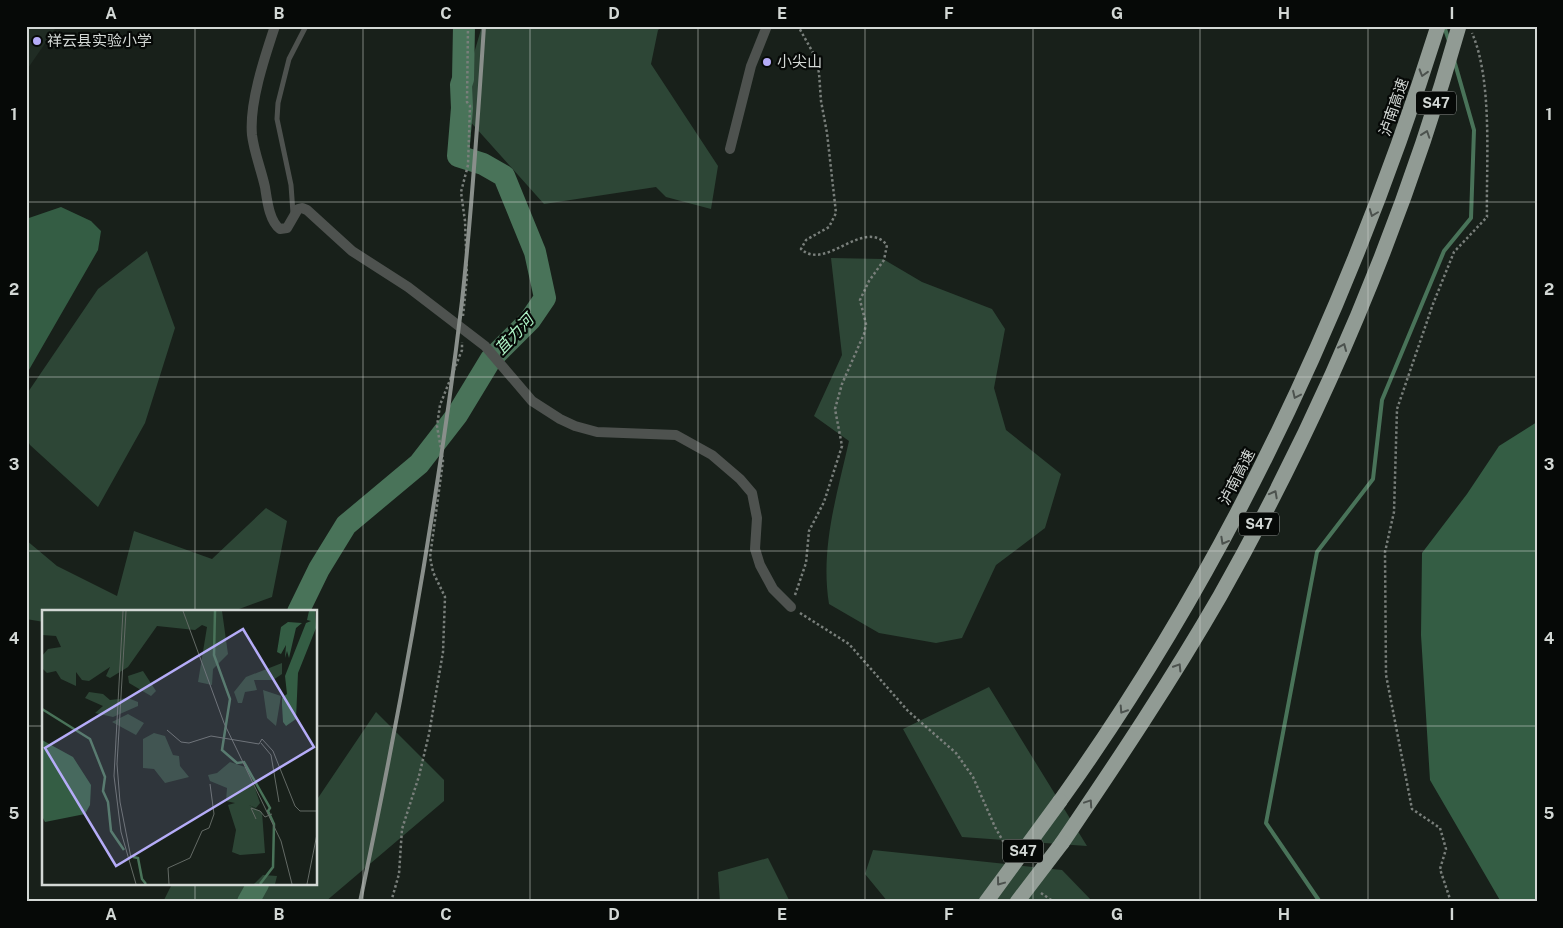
<svg xmlns="http://www.w3.org/2000/svg" width="1563" height="928" font-family="'Public Sans','Noto Sans SC',sans-serif">
<style>
.built{fill:#202c24}
.green{fill:#2d4636}
.forest{fill:#345d44}
.lines{fill:none;stroke-linecap:round;stroke-linejoin:round}
.stream{stroke:#497359;stroke-width:4}
.river{stroke:#497359;stroke-width:22}
.path{stroke:#797f7b;stroke-width:2.5;stroke-dasharray:2.5 2.5;stroke-linecap:butt}
.lane{stroke:#4e524f;stroke-width:5}
.street{stroke:#4e524f;stroke-width:10}
.highway{stroke:#919b94;stroke-width:15}
.rail{stroke:#898f8b;stroke-width:4}
.highway-bridge{stroke:#919b94;stroke-width:15}
.oneway{stroke:#4c524e}
.grid{fill:none;stroke:#d3d8d5;stroke-width:1;stroke-opacity:0.55}
.poi-dot{fill:#b5acf8;stroke:#060907;stroke-width:2}
.labels{text-anchor:middle;stroke-width:4.5;stroke-linejoin:round;paint-order:stroke}
.shield{fill:#060907;stroke:#969a97;stroke-width:1}
.shield-label{font-size:14px;font-weight:bold;fill:#d3d8d5}
.poi-label{font-size:15px;fill:#d3d8d5;stroke:#060907;text-anchor:start}
.street-label{font-size:15px;fill:#d3d8d5;stroke:#060907}
.water-label{font-size:16px;font-style:italic;fill:#aff4c7;stroke:#060907}
.inset-river{fill:none;stroke:#497359;stroke-width:2.5}
.inset-road{fill:none;stroke:#636a65;stroke-width:1}
.view{fill:#b5acf8;fill-opacity:0.15;stroke:#b5acf8;stroke-width:2.5}
.inset-edge{fill:none;stroke:#d3d8d5;stroke-width:2.5}
.neatline{fill:none;stroke:#d3d8d5;stroke-width:2}
.grid-label{font-size:16px;text-anchor:middle;font-weight:bold;fill:#d3d8d5}
</style>
<rect width="100%" height="100%" fill="#18201a"/>
<path class="built" d="M26,26H57L26,71Z"/>
<path class="green" d="M482,26H663L658,30L651,64L718,166L711,209L666,197L656,187L544,204L458,108Z
M147,251L175,328L145,423L98,507L30,445L26,437V395L98,289Z
M831,258L883,259L922,282L992,309L1005,329L994,388L1006,430L1061,474L1045,528L996,565L962,638L936,643L879,633L829,604C820,548 837,495 849,441L814,416L842,355Z
M266,508L287,521L272,597L231,612H44V622L26,619V540L57,566L117,596L134,531L212,559Z
M989,687L1087,846L962,837L903,729Z
M376,712L444,780V801L325,902H163L172,884H316V801Z
M873,850L1062,870L1093,902H888L865,874Z
M768,858L790,902H720L718,872Z"/>
<path class="forest" d="M61,207L91,221L101,231L98,250L26,375V219Z
M1537,422V902H1501L1430,780L1421,635L1422,553L1467,494L1499,446Z"/>
<g class="lines">
<path class="stream" d="M1444,26L1449,41
M1320,902L1266,823L1317,552L1373,479L1382,400L1444,251L1471,218L1474,130L1454,60"/>
<path class="river" d="M298,612L319,569L346,525L419,464L457,415L491,359L530,320L545,298L535,252L504,176L483,164L458,156L462,108L461,85L463,79L464,26
M248,902L258,884"/>
<path class="path" d="M463,316L467,276L465,221L461,192L468,165L470,106L467,102L468,26
M795,595L806,563L809,531L824,502L842,446L835,409L842,384L864,334L866,324L860,300L869,281L884,260L887,245C863,217 826,272 801,249L806,240L829,227L836,213L827,133L821,101L819,73L816,58L798,26
M800,613L849,644L908,711L956,753L973,777L995,827L1008,850
M1041,893L1054,902
M391,902L399,874L402,829L419,776L429,734L443,652L445,597L433,572L430,557L443,461L437,426L440,405L462,350V342
M1451,902L1440,869L1446,849L1440,828L1412,809L1386,675L1385,552L1394,512L1397,409L1433,304L1454,252L1487,217C1486,163 1493,81 1472,33"/>
<path class="lane" d="M293,213L291,185L277,119L278,103L289,59L306,26"/>
<path class="street" d="M275,26C265,56 249,103 252,135C254,152 261,169 265,187C267,199 269,221 280,229L287,228L298,209L302,208L307,210L352,251L408,287L485,346L532,401L560,419L575,426L597,432L676,435L712,455L740,479L752,493L757,518L755,549L760,565L773,589L791,607
M730,149L751,66L767,26"/>
<path class="highway" d="M1060,801C1229,565 1351,302 1438,26
M1062,843C1117,762 1171,681 1220,596C1321,417 1403,224 1459,26"/>
<path class="rail" d="M360,902C402,703 438,503 462,301C472,210 478,118 484,26"/>
<path class="highway-bridge" d="M986,902L1060,801
M1017,902L1062,843"/>
</g>
<defs><path id="oneway-chevron" d="M-2-3.5L2.5 0L-2 3.5" fill="none" stroke-width="1.6" stroke-linecap="round" stroke-linejoin="round" transform="scale(1.25)"/></defs>
<g class="oneway">
<use href="#oneway-chevron" transform="translate(1423 73) rotate(107)"/>
<use href="#oneway-chevron" transform="translate(1426 134) rotate(-71)"/>
<use href="#oneway-chevron" transform="translate(1373 213) rotate(111)"/>
<use href="#oneway-chevron" transform="translate(1343 347) rotate(-67)"/>
<use href="#oneway-chevron" transform="translate(1296 395) rotate(115)"/>
<use href="#oneway-chevron" transform="translate(1274 494) rotate(-62)"/>
<use href="#oneway-chevron" transform="translate(1224 541) rotate(119)"/>
<use href="#oneway-chevron" transform="translate(1178 667) rotate(-58)"/>
<use href="#oneway-chevron" transform="translate(1123 710) rotate(123)"/>
<use href="#oneway-chevron" transform="translate(1089 803) rotate(-56)"/>
<use href="#oneway-chevron" transform="translate(1000 882) rotate(127)"/>
</g>
<path class="grid" d="M195,26V612M363,26V902M530,26V902M698,26V902M865,26V902M1033,26V902M1200,26V902M1368,26V902M26,202H1537M26,377H1537M26,551H1537M26,726H44M316,726H1537M195,884V902"/>
<g class="poi-dot">
<circle cx="37" cy="41" r="5"/>
<circle cx="767" cy="62" r="5"/>
</g>
<g class="labels">
<g class="shield">
<rect x="1416" y="91.5" width="40" height="23" rx="4"/>
<rect x="1239" y="512.5" width="40" height="23" rx="4"/>
<rect x="1003" y="839.5" width="40" height="23" rx="4"/>
</g>
<g class="shield-label">
<text x="1436" y="108">S47</text>
<text x="1259" y="529">S47</text>
<text x="1023" y="856">S47</text>
</g>
<g class="poi-label">
<text x="47" y="46">祥云县实验小学</text>
<text x="777" y="67">小尖山</text>
</g>
<g class="street-label">
<text transform="translate(1394 107) rotate(-71)" y="5">泸南高速</text>
<text transform="translate(1237 477) rotate(-63)" y="5">泸南高速</text>
</g>
<g class="water-label">
<text transform="translate(514 334) rotate(-47)" y="6">苴力河</text>
</g>
</g>
<g transform="translate(42 610)">
<rect width="275" height="275" fill="#18201a"/>
<path d="M0,1H180L186,44L171,59L170,75L156,72L165,17L160,15L153,20L115,16L86,57L68,68L64,66L68,57L47,71L40,70L34,62V76L19,69L14,61L5,63L0,58V46L6,39L19,37L14,26L0,25ZM240,53V64L231,70H212L215,80L203,82L200,93H196L192,82L204,67ZM101,61L114,81L109,86L87,73L86,66ZM221,80L239,86L234,116L225,108ZM47,82L61,84L68,90L86,88L96,92V96L71,107L53,103L61,96L43,88ZM86,104L102,113L94,125L70,112ZM112,123L123,126L131,145L137,146L138,156L147,167L123,173L112,159L101,158V129ZM188,152L206,158L218,193L214,198L207,195L220,202L223,243L198,245L190,242L194,220L186,195L193,193L184,191L185,178L168,171L166,165L175,163ZM221,265L235,266L233,274H212Z" fill="#2d4636"/>
<path d="M267,1H273L274,18L256,63L254,109L244,116L241,112L240,95V88L245,84L243,66L264,13L269,11L265,10ZM246,12L260,13L254,18L247,48L245,41L243,48L244,35L239,44L235,42L239,17ZM0,130L31,147L49,175L48,195L43,204L3,212L0,206Z" fill="#345d44"/>
<path class="inset-river" d="M173,1L172,45L188,89L180,140L195,153L202,152L228,198L226,201L232,214L231,257L218,274M0,99L48,129L63,167L61,181L66,192L69,221L82,240M91,247L96,248L100,269L104,274"/>
<path class="inset-road" d="M81,1L72,166L79,222L94,274M84,1L75,154L78,192L89,248M141,1L182,113L239,231L250,274M125,120L139,132L147,133L169,126L217,134L220,129L231,141L253,196L258,201H275M219,133L229,145L237,192M214,209L209,198L218,201L223,207L230,204M127,274L126,258L148,248L160,221L167,218L172,204L168,174M265,274L275,224"/>
<path class="view" d="M201,19L272,137L74,256L3,138Z"/>
<rect width="275" height="275" class="inset-edge"/>
</g>
<rect width="1563" height="928" fill="none" stroke="#060907" stroke-width="55"/>
<rect x="28" y="28" width="1508" height="872" class="neatline"/>
<g class="grid-label">
<text x="111" y="19">A</text>
<text x="279" y="19">B</text>
<text x="446" y="19">C</text>
<text x="614" y="19">D</text>
<text x="782" y="19">E</text>
<text x="949" y="19">F</text>
<text x="1117" y="19">G</text>
<text x="1284" y="19">H</text>
<text x="1452" y="19">I</text>
<text x="14" y="120">1</text>
<text x="1549" y="120">1</text>
<text x="14" y="295">2</text>
<text x="1549" y="295">2</text>
<text x="14" y="470">3</text>
<text x="1549" y="470">3</text>
<text x="14" y="644">4</text>
<text x="1549" y="644">4</text>
<text x="14" y="819">5</text>
<text x="1549" y="819">5</text>
<text x="111" y="920">A</text>
<text x="279" y="920">B</text>
<text x="446" y="920">C</text>
<text x="614" y="920">D</text>
<text x="782" y="920">E</text>
<text x="949" y="920">F</text>
<text x="1117" y="920">G</text>
<text x="1284" y="920">H</text>
<text x="1452" y="920">I</text>
</g>
</svg>
